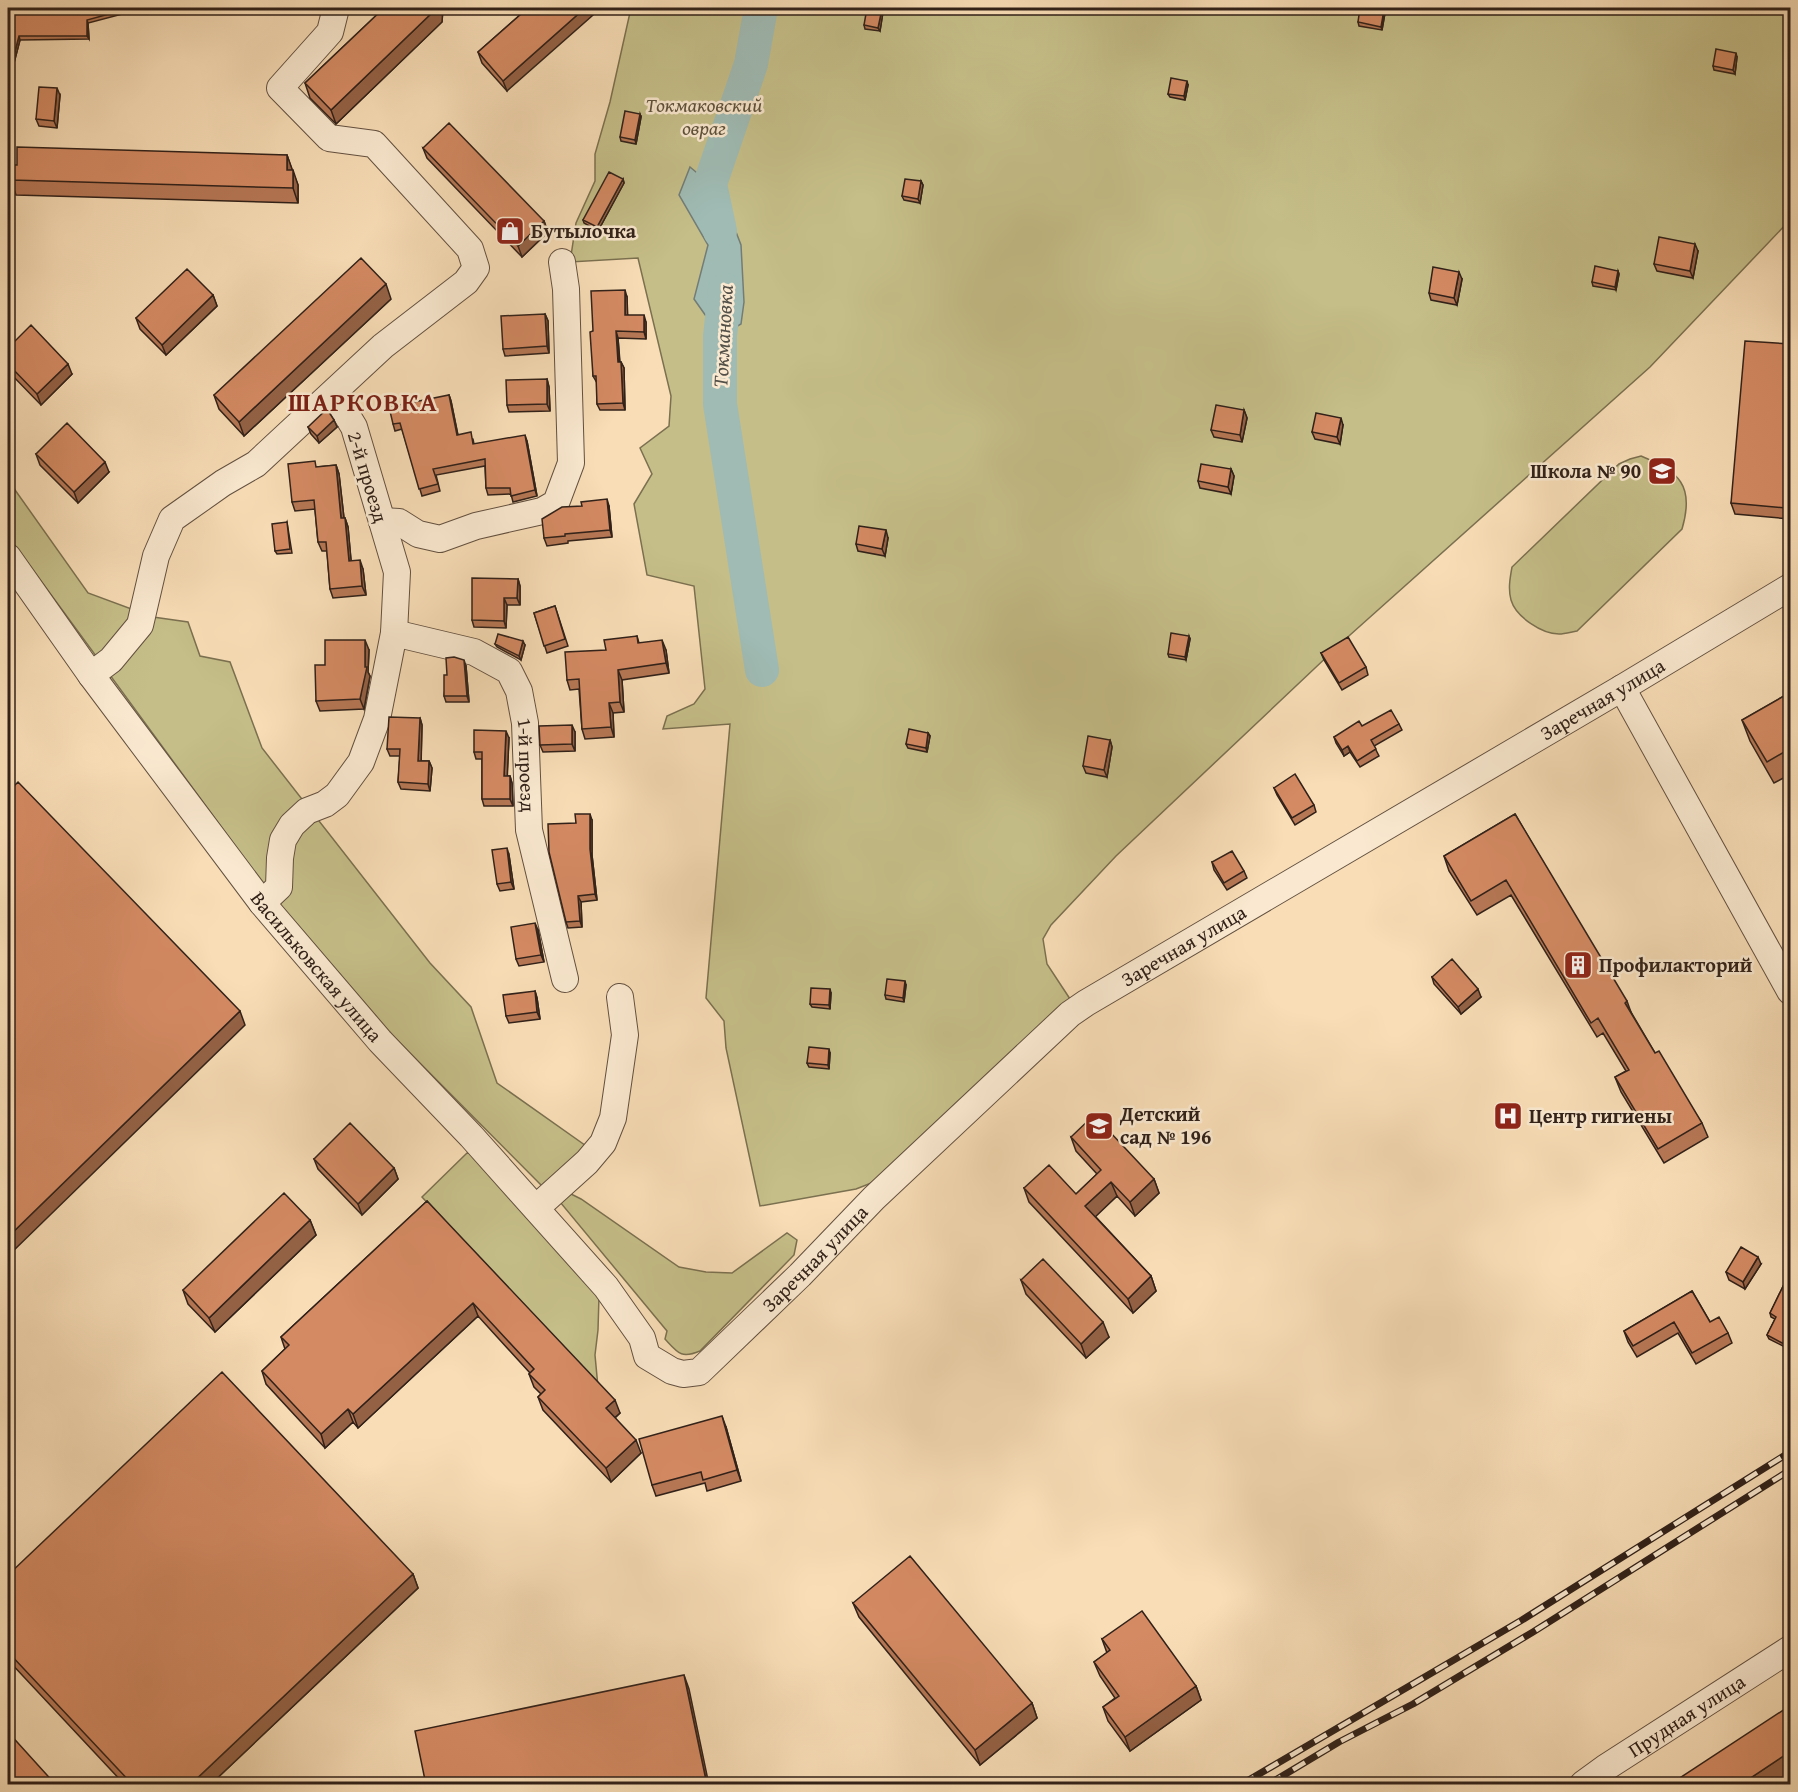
<svg xmlns="http://www.w3.org/2000/svg" width="1798" height="1792" font-family="'Gentium Book Plus',serif">
<style>
.green{fill:#c5be88;stroke:#7b7050;stroke-width:1.5}
.water{fill:#9fbbb4;stroke:#737d76;stroke-width:1.5}
.lines{fill:none;stroke-linecap:round;stroke-linejoin:round}
.river{stroke:#9fbbb4;stroke-width:34}
.minor-casing{stroke:#635040;stroke-width:28}
.minor{stroke:#fae9d0;stroke-width:26}
.rail-casing{stroke:#312119;stroke-width:7}
.rail{stroke:#fae9d0;stroke-width:4.5;stroke-dasharray:14;stroke-linecap:butt}
.wall{fill:#b67755;stroke:#312119;stroke-width:1.5}
.shaded-wall{fill:#946145;stroke:#312119;stroke-width:1.5}
.building{fill:#d48a63;stroke:#312119;stroke-width:1.5}
.labels{text-anchor:middle;stroke-width:5;stroke-linejoin:round;paint-order:stroke}
.park-label{font-size:20px;font-style:italic;fill:#5d503a;stroke:#fae9d0}
.poi-label{font-size:20px;font-weight:bold;fill:#312119;stroke:#fae9d0;text-anchor:start}
.street-label{font-size:20px;fill:#312119;stroke:#fae9d0}
.water-label{font-size:21px;font-style:italic;fill:#524f48;stroke:#fae9d0}
.district-label{font-size:26px;font-weight:bold;letter-spacing:1.5px;fill:#7a1f14;stroke:#fae9d0}
</style>
<rect width="100%" height="100%" fill="#f8ddb6"/>
<filter id="stains"><feTurbulence type="fractalNoise" baseFrequency=".00333" numOctaves="4"/><feColorMatrix values="0 0 0 0 .2 0 0 0 0 .09 0 0 0 0 .02 0 0 0 .5 -.17"/></filter>
<radialGradient id="worn" r=".72"><stop offset=".6" stop-color="#630" stop-opacity="0"/><stop offset="1" stop-color="#630" stop-opacity=".3"/></radialGradient>
<path class="green" d="M631,8H1790V220L1650,367L1350,635L1116,856L1051,925L1043,939L1047,964L1072,1002L879,1180L856,1189L760,1206L726,1048L724,1021L706,998L730,724L663,729L667,716L694,704L705,689L694,586L647,575L634,504L652,474L640,448L669,426L671,396L638,258L570,262L576,223L595,181V154L610,102Z
M1641,456C1679,472 1695,485 1682,529L1577,631C1571,632 1565,634 1559,634C1542,634 1516,617 1511,600C1508,589 1510,578 1512,567L1619,464L1630,459Z
M8,480L88,593L153,617L188,622L200,656L230,662L262,748L430,963L471,1007L497,1083L589,1148L543,1187L394,1037L266,888L8,536Z
M467,1153L475,1154L599,1296L598,1330L595,1355L598,1387L422,1197Z
M571,1194L581,1199L679,1267L706,1272L732,1273L787,1233L797,1240L794,1255L700,1351C681,1359 678,1353 665,1339L667,1331L560,1202Z"/>
<path class="water" d="M690,167L721,193L741,245L744,302L741,324L720,336L694,299L708,245L679,195Z"/>
<g class="lines">
<path class="river" d="M720,231L710,184L751,64L761,8
M725,290L720,336V404L762,670"/>
<g class="minor-casing">
<g id="minor">
<path d="M382,521L399,522L418,534L440,539L476,526L542,511L556,503L571,463L566,289L562,262"/>
<path id="s1" d="M8,557L91,675L262,903L380,1041L471,1136L606,1287L642,1338L647,1356L672,1371L683,1374L699,1372L800,1275L874,1198L1070,1014L1086,1003L1622,688L1790,587"/>
<path id="s2" d="M394,633L474,652L509,671L519,691L525,723L529,830L565,979"/>
<path d="M91,675L111,660L140,625L156,556L172,519L223,483L256,464L383,346L466,282L476,268L470,249L374,144L329,138L280,88L330,32L336,8"/>
<path d="M1622,688L1790,991"/>
<path d="M262,903L279,887L280,858L283,840L292,825L307,811L325,804L337,795L361,762L377,719L394,633L397,572L354,427L334,394"/>
<path d="M536,1208L587,1162L603,1143L613,1118L625,1035L620,997"/>
<path id="s3" d="M1583,1784L1605,1768L1790,1649"/>
</g>
</g>
<use href="#minor" class="minor"/>
<g class="rail-casing">
<path id="rail" d="M1242,1784L1522,1620L1790,1452
M1269,1784L1339,1742L1413,1704L1533,1632L1790,1470"/>
</g>
<use href="#rail" class="rail"/>
</g>
<path class="wall" d="M63,8H145L88,23L89,39L20,40L9,82L8,81V11L64,12Z
M384,8H443L442,22L336,124L310,98L305,83Z
M528,8L507,91L482,63L478,52Z
M882,9L883,12L880,31L865,29L864,25Z
M1384,10L1385,13L1382,30L1359,26L1358,22Z
M1737,57L1735,74L1714,70L1713,66Z
M1188,85L1185,100L1170,97L1168,94Z
M60,95L57,128L39,126L36,119Z
M641,117L636,144L621,141L620,137Z
M423,148L544,221L548,232L522,257L427,158Z
M287,155L292,170L298,185V203L16,195L11,180Z
M623,179L624,183L598,231L584,223L583,220Z
M921,181L923,185L920,203L904,200L902,196Z
M1698,251L1693,278L1657,271L1654,264Z
M1618,271L1619,274L1616,290L1593,286L1592,282Z
M1462,279L1457,305L1431,300L1429,293Z
M213,295L217,306L166,355L140,329L136,318Z
M627,297V315L646,322V339L618,338L620,362H621L624,368L625,410H600L597,404V383L593,376V331Z
M391,299L244,436L219,409L214,395Z
M545,314L548,321L549,353L505,356L503,349Z
M1791,344L1790,519L1735,514L1731,503Z
M8,348L72,374L41,405L8,371Z
M547,379L549,387L550,411L509,412L507,405Z
M449,395L451,401L458,435L473,439L474,444L527,441L537,496L513,502L511,494L488,495L486,488L485,466L436,475L440,491L422,496L402,429L395,431L393,424Z
M1244,410L1247,418L1242,442L1214,437L1211,430Z
M1343,425L1340,444L1315,439L1312,432Z
M308,427H337L319,443L311,434Z
M36,454L109,472L78,503L40,465Z
M336,465L339,474L344,518H345L348,527L351,561L363,569L366,595L333,598L330,589L327,551H322L318,542L315,509L295,511L292,502L317,467Z
M1231,469L1234,476L1231,494L1200,488L1198,481Z
M582,506H609L612,537L568,541V543L547,546L544,538Z
M287,522L292,553L277,554L275,551Z
M888,538L885,556L858,551L856,544Z
M518,579L520,586V605H507L506,628L474,627L472,620Z
M555,606L568,646L547,653L534,613Z
M637,636L639,643L666,650L669,673L622,680L624,712L613,713L614,737L585,739L582,729L579,689L570,690L567,680L606,650Z
M1190,639L1186,660L1169,657L1168,654Z
M495,644L525,645L521,660L497,647Z
M369,650L368,672L370,676L364,709L320,711L316,701L325,665Z
M1321,653L1366,667L1368,675L1342,690L1324,660Z
M466,666L469,702H446L444,696L447,675Z
M1791,692V774L1774,783L1750,741L1742,720Z
M420,718L422,725L421,761H429L432,768L430,791L401,789L398,782L400,756H390L387,749Z
M1399,724L1402,730L1374,746L1379,756L1360,767L1350,752L1344,756L1336,743L1334,737L1362,726Z
M575,732V751L543,752L540,745Z
M928,733L930,736L927,752L908,748L906,744Z
M509,738L507,776H510L512,783L513,806H484L482,799V759H476L474,752Z
M1110,740L1112,747L1107,777L1086,773L1083,766Z
M1274,788L1314,805L1316,812L1295,825L1277,795Z
M1515,814L1655,1053L1702,1123L1708,1137L1664,1163L1621,1092L1615,1077L1626,1071L1603,1033L1597,1037L1511,895L1477,915L1449,871L1444,856Z
M592,820V855L597,900L581,902L582,927L568,928L566,922L576,823Z
M509,855L514,889L500,891L497,884Z
M1212,862L1244,871L1247,878L1227,890L1214,870Z
M538,930L544,962L519,966L516,959Z
M1432,977L1481,997L1461,1014L1434,984Z
M906,985L904,1002L886,999L885,995Z
M535,991L537,998L540,1019L509,1023L506,1016Z
M831,993L830,1009L812,1007L810,1004Z
M830,1053L829,1069L809,1067L807,1063Z
M1071,1137L1154,1179L1159,1193L1135,1216L1117,1196L1095,1216L1151,1276L1156,1291L1133,1313L1029,1202L1024,1188L1076,1194L1097,1174L1076,1151Z
M314,1159L394,1168L398,1179L362,1215L318,1169Z
M427,1201L620,1413L615,1418L641,1453L611,1482L543,1410L538,1397L541,1394L534,1387L529,1374L530,1373L478,1316L358,1428L353,1422L325,1448L266,1384L262,1371L285,1349L281,1337Z
M310,1220L316,1235L215,1332L188,1304L183,1290Z
M1761,1264L1745,1289L1729,1280L1726,1272Z
M1791,1270V1337L1785,1347L1769,1339L1767,1335L1775,1319L1771,1317L1770,1313Z
M1021,1280L1109,1337L1086,1358L1026,1294Z
M1692,1291L1710,1322L1728,1333L1732,1343L1696,1364L1678,1333L1637,1357L1628,1342L1624,1331Z
M726,1427L741,1481L707,1491L705,1483L656,1496L652,1485Z
M413,1574L418,1588L210,1785H125L8,1660V1575Z
M853,1603L1032,1703L1037,1718L980,1765L859,1617Z
M1102,1639L1196,1686L1201,1700L1130,1751L1108,1721L1103,1707L1115,1698L1100,1676L1094,1662L1107,1653Z"/>
<path class="shaded-wall" d="M437,8H443L442,22L336,124L331,110Z
M585,8H601L507,91L503,81Z
M882,9L883,12L880,31L878,28Z
M1384,10L1385,13L1382,30L1381,27Z
M87,20L88,23L89,39L87,36Z
M19,36L20,40L9,82L8,78Z
M1736,53L1737,57L1735,74L1733,70Z
M1187,81L1188,85L1185,100L1184,96Z
M57,88L60,95L57,128L54,121Z
M640,114L641,117L636,144L635,140Z
M287,155L292,169V184L287,170Z
M293,170L298,185V203L293,188Z
M623,179L624,183L598,231L597,227Z
M921,181L923,185L920,203L918,199Z
M544,221L548,232L522,257L518,246Z
M1695,244L1698,251L1693,278L1690,271Z
M1618,271L1619,274L1616,290L1615,287Z
M1459,272L1462,279L1457,305L1454,298Z
M386,284L391,299L244,436L239,422Z
M625,290L627,297L628,322L625,315Z
M213,295L217,306L166,355L162,345Z
M545,314L548,321L549,353L547,346Z
M644,315L646,322V339L644,332Z
M616,331L618,338L620,368L618,362Z
M621,362L624,368L625,410L623,403Z
M68,364L72,374L41,405L37,394Z
M547,379L549,387L550,411L547,404Z
M449,395L451,401L459,441L457,435Z
M1244,410L1247,418L1242,442L1240,435Z
M1341,418L1343,425L1340,444L1337,437Z
M334,420L337,427L319,443L317,436Z
M525,435L527,441L537,496L535,490Z
M1791,454V513L1790,519L1786,508Z
M105,462L109,472L78,503L74,492Z
M336,465L339,474L345,527L341,518Z
M1231,469L1234,476L1231,494L1228,487Z
M607,499L609,506L612,537L610,530Z
M345,518L348,527L352,570L349,561Z
M886,530L888,538L885,556L882,549Z
M360,560L363,569L366,595L362,586Z
M518,579L520,586V605L517,598Z
M504,598L507,605L506,628L504,621Z
M1189,636L1190,639L1186,660L1185,657Z
M365,640L369,650L368,672L370,676L364,709L360,699L365,667Z
M662,640L666,650L669,673L666,663Z
M523,641L525,645L521,660L519,656Z
M464,660L466,666L469,702L467,696Z
M618,670L622,680L624,712L620,702Z
M609,703L613,713L614,737L611,727Z
M420,718L422,725L421,768L418,761Z
M572,725L575,732V751L572,744Z
M506,731L509,738L507,783L504,776Z
M928,733L930,736L927,752L926,748Z
M1110,740L1112,747L1107,777L1104,770Z
M1348,746L1350,752L1344,756L1342,750Z
M429,761L432,768L430,791L428,784Z
M510,776L512,783L513,806L510,799Z
M590,814L592,820V855L597,900L595,894L590,849Z
M507,848L509,855L514,889L511,882Z
M578,896L581,902L582,927L580,921Z
M535,923L538,930L544,962L541,955Z
M905,981L906,985L904,1002L903,998Z
M830,989L831,993L830,1009L829,1005Z
M1478,989L1481,997L1461,1014L1458,1007Z
M535,991L537,998L540,1019L537,1012Z
M1627,1001L1632,1015L1625,1003Z
M240,1011L245,1025L8,1256V1237Z
M829,1049L830,1053L829,1069L828,1065Z
M394,1168L398,1179L362,1215L358,1204Z
M1154,1179L1159,1193L1135,1216L1130,1202Z
M1111,1182L1117,1196L1091,1221L1085,1206Z
M310,1220L316,1235L215,1332L209,1318Z
M1758,1257L1761,1264L1745,1289L1743,1282Z
M1151,1276L1156,1291L1133,1313L1128,1299Z
M473,1303L478,1316L358,1428L353,1414Z
M1103,1322L1109,1337L1086,1358L1081,1344Z
M1791,1330V1337L1785,1347L1784,1344Z
M615,1400L620,1413L611,1421L606,1408Z
M348,1409L353,1422L325,1448L321,1434Z
M722,1416L726,1427L741,1481L737,1470Z
M636,1440L641,1453L611,1482L606,1468Z
M413,1574L418,1588L210,1785H190Z
M684,1675L689,1689L709,1785H707Z
M1196,1686L1201,1700L1130,1751L1125,1737Z
M1032,1703L1037,1718L980,1765L975,1750Z
M1791,1751V1777L1779,1785H1740Z"/>
<path class="building" d="M63,8H131L87,20V36H19L8,78V11L64,12Z
M384,8H437L331,110L305,83Z
M528,8H585L503,81L478,52Z
M867,8L882,9L878,28L864,25Z
M1360,8H1373L1384,10L1381,27L1358,22Z
M1716,49L1736,53L1733,70L1713,66Z
M1171,78L1187,81L1184,96L1168,94Z
M39,87L57,88L54,121L36,119Z
M625,111L640,114L635,140L620,137Z
M449,123L544,221L518,246L423,148Z
M17,147L287,155V170H293V188L11,180V165H17Z
M609,172L623,179L597,227L583,220Z
M905,179L921,181L918,199L902,196Z
M1659,237L1695,244L1690,271L1654,264Z
M361,258L386,284L239,422L214,395Z
M1595,266L1618,271L1615,287L1592,282Z
M1433,267L1459,272L1454,298L1429,293Z
M187,269L213,295L162,345L136,318Z
M625,290V315H644V332L616,331L618,362H621L623,403L597,404L596,376H593L590,332L593,331L591,291Z
M545,314L547,346L503,349L501,316Z
M31,325L68,364L37,394L8,364V348Z
M1745,341L1791,344V454L1786,508L1731,503Z
M547,379V404L507,405L506,380Z
M449,395L457,435L471,432L473,444L525,435L535,490L511,496L510,488H486L485,459L433,469L438,484L419,489L400,423L393,424L389,407Z
M1216,405L1244,410L1240,435L1211,430Z
M327,409L334,420L317,436L308,427Z
M1316,413L1341,418L1337,437L1312,432Z
M67,423L105,462L74,492L36,454Z
M315,461L316,467L336,465L341,518H345L349,561L360,560L362,586L330,589L326,542H318L314,500L292,502L288,464Z
M1201,464L1231,469L1228,487L1198,481Z
M607,499L610,530L565,534V536L544,538L542,519L562,507L582,506L581,502Z
M287,522L290,549L275,551L272,524Z
M859,526L886,530L882,549L856,544Z
M472,578L518,579L517,598H504V621L472,620Z
M555,606L565,639L544,646L534,613Z
M1171,633L1189,636L1185,657L1168,654Z
M498,634L523,641L519,656L495,644Z
M637,636L638,643L662,640L666,663L618,670L620,702L609,703L611,727L582,729L579,679L567,680L565,652L606,650L604,640Z
M1348,637L1366,667L1339,683L1321,653Z
M325,640H365V667H367L360,699L316,701L315,665H325Z
M454,657L464,660L467,696H444V675H447L446,658Z
M1791,692V748L1767,762L1742,720Z
M1391,710L1399,724L1371,740L1376,749L1357,761L1348,746L1342,750L1334,737L1359,721L1362,726Z
M389,717L420,718L418,761H429L428,784L398,782L400,749H387Z
M572,725V744L540,745L539,726Z
M909,729L928,733L926,748L906,744Z
M474,730L506,731L504,776H510V799H482V752H474Z
M1088,736L1110,740L1104,770L1083,766Z
M1295,774L1314,805L1292,818L1274,788Z
M18,782L240,1011L8,1237V792Z
M575,814H590V849L595,894L578,896L580,921L566,922L549,852L548,824L576,823Z
M1515,814L1627,1001L1625,1003L1655,1053L1659,1051L1702,1123L1658,1149L1615,1077L1629,1070L1598,1018L1591,1023L1506,880L1471,901L1444,856Z
M507,848L511,882L497,884L492,850Z
M1232,851L1244,871L1224,883L1212,862Z
M535,923L541,955L516,959L511,927Z
M1452,959L1478,989L1458,1007L1432,977Z
M887,979L905,981L903,998L885,995Z
M811,988L830,989L829,1005L810,1004Z
M535,991L537,1012L506,1016L503,995Z
M809,1047L829,1049L828,1065L807,1063Z
M1094,1115L1154,1179L1130,1202L1111,1182L1085,1206L1151,1276L1128,1299L1024,1188L1049,1165L1076,1194L1101,1170L1071,1137Z
M350,1123L394,1168L358,1204L314,1159Z
M284,1193L310,1220L209,1318L183,1290Z
M427,1201L615,1400L606,1408L636,1440L606,1468L538,1397L545,1390L529,1374L534,1369L473,1303L353,1414L348,1409L321,1434L262,1371L289,1345L281,1337Z
M1741,1247L1758,1257L1743,1282L1726,1272Z
M1043,1259L1103,1322L1081,1344L1021,1280Z
M1791,1270V1330L1784,1344L1767,1335L1776,1317L1770,1313Z
M1692,1291L1710,1322L1719,1317L1728,1333L1692,1353L1674,1322L1633,1346L1624,1331Z
M222,1372L413,1574L190,1785H133L8,1652V1575Z
M722,1416L737,1470L703,1480L701,1472L652,1485L639,1439Z
M910,1556L1032,1703L975,1750L853,1603Z
M1142,1611L1196,1686L1125,1737L1103,1707L1119,1696L1094,1662L1110,1650L1102,1639Z
M684,1675L707,1785H426L415,1731Z
M1791,1705V1751L1740,1785H1669Z
M8,1732L56,1785H8Z"/>
<defs>
<g id="shop-square" transform="scale(1.5)"><rect x="-9" y="-9" width="18" height="18" rx="4" fill="#8f2418" stroke="#fae9d0"/><path d="M-5-2.5h2.3a2.7 3.5 0 0 1 5.4 0H5L5.5 6h-11ZM-1.5-2.5h3a1.5 2.3 0 0 0-3 0Z" fill="#fff"/></g>
<g id="school-square" transform="scale(1.5)"><rect x="-9" y="-9" width="18" height="18" rx="4" fill="#8f2418" stroke="#fae9d0"/><path d="M0-5L7-2L0 1L-7-2ZM-4 1L0 2.5L4 1V4Q0 6-4 4Z" fill="#fff"/></g>
<g id="building-square" transform="scale(1.5)"><rect x="-9" y="-9" width="18" height="18" rx="4" fill="#8f2418" stroke="#fae9d0"/><path d="M-4-6H4V6H1V3H-1V6H-4ZM-2.5-4.3h1.7v1.8h-1.7ZM.8-4.3h1.7v1.8H.8ZM-2.5-1h1.7V.8h-1.7ZM.8-1h1.7V.8H.8Z" fill="#fff"/></g>
<g id="hospital-square" transform="scale(1.5)"><rect x="-9" y="-9" width="18" height="18" rx="4" fill="#8f2418" stroke="#fae9d0"/><path d="M-5-5h3v3.5h4V-5h3V5h-3V1.5h-4V5h-3Z" fill="#fff"/></g>
</defs>
<g fill-rule="evenodd">
<use href="#shop-square" x="510" y="231"/>
<use href="#school-square" x="1662" y="471"/>
<use href="#building-square" x="1578" y="965"/>
<use href="#hospital-square" x="1508" y="1116"/>
<use href="#school-square" x="1099" y="1126"/>
</g>
<g class="labels">
<g class="park-label">
<text x="704" y="112">Токмаковский<tspan x="704" dy="23">овраг</tspan></text>
</g>
<g class="poi-label">
<text x="531" y="238">Бутылочка</text>
<text x="1641" y="478" text-anchor="end">Школа № 90</text>
<text x="1599" y="972">Профилакторий</text>
<text x="1120" y="1121">Детский<tspan x="1120" dy="23">сад № 196</tspan></text>
<text x="1529" y="1123">Центр гигиены</text>
</g>
<g class="street-label">
<text transform="translate(368 477) rotate(73)" y="7">2-й проезд</text>
<text dy="7" stroke="none"><textPath href="#s1" startOffset="2217">Заречная улица</textPath></text>
<text dy="7" stroke="none"><textPath href="#s2" startOffset="219">1-й проезд</textPath></text>
<text dy="7" stroke="none"><textPath href="#s1" startOffset="1731">Заречная улица</textPath></text>
<text dy="7" stroke="none"><textPath href="#s1" startOffset="513">Васильковская улица</textPath></text>
<text dy="7" stroke="none"><textPath href="#s1" startOffset="1245">Заречная улица</textPath></text>
<text dy="7" stroke="none"><textPath href="#s3" startOffset="124">Прудная улица</textPath></text>
</g>
<g class="water-label">
<text transform="translate(723 336) rotate(-87)" y="7">Токмановка</text>
</g>
<g class="district-label">
<text x="363" y="411">ШАРКОВКА</text>
</g>
</g>
<rect width="1798" height="1792" fill="none" stroke="#f8ddb6" stroke-width="30"/>
<rect x="9" y="9" width="1780" height="1774" fill="none" stroke="#312119" stroke-width="3"/>
<rect x="15" y="15" width="1768" height="1762" fill="none" stroke="#312119" stroke-width="1.5"/>
<rect width="100%" height="100%" filter="url(#stains)"/>
<rect width="100%" height="100%" fill="url(#worn)"/>
</svg>
